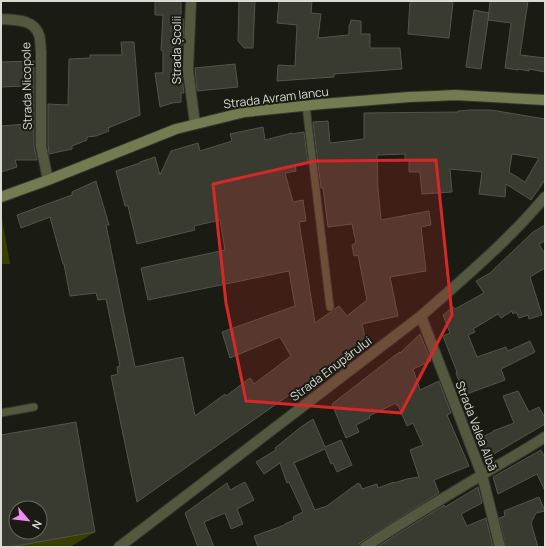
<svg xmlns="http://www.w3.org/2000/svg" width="546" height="548" font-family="Manrope,sans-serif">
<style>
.green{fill:#383f00}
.building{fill:#393b30;stroke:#53554a;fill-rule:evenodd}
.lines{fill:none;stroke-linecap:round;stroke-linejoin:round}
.lane-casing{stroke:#35372e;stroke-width:9}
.street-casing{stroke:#35372e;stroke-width:12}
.secondary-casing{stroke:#35372e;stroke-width:12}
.lane{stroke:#53583e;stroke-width:7}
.street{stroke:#53583e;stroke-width:10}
.secondary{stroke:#737b51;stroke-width:10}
.marked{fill:#d62828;fill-opacity:0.2;stroke:#d62828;stroke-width:3;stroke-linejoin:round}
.labels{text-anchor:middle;stroke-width:4;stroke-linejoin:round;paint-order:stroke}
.street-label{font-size:12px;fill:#dadbd5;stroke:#1a1c13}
</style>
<rect width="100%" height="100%" fill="#1a1c13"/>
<path class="green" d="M1,219H2L10,264H1Z
M95,532L70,547H10Z"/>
<path class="building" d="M155,1H181V16L184,20L183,45H181V70L184,93H181V102L172,103L160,107L155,73H163V51L161,50L163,15H155Z
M239,1H255L253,48H244L238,41Z
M279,1H312L311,13L321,14L318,38L349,35V25H350L351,20L361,21V34H370V48H400L402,69L334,74V77L277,81L278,65L295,66L297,25L277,23Z
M410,1H452V3H453L449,38L408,34Z
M490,1H528L520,55L545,58V72L529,69V71L518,69V70L505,68L511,23L488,20Z
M474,10L489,13L481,69L466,67Z
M121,42H134L140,115L108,128L109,131L96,136L87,137V140L72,146V149L49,154L48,145V104L68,105L69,59L90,58V55H122Z
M34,61V146L37,160H15L17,167L1,172V126L26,124L24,86L1,87V62Z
M235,64L238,87L197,91L195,68Z
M470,110H491L545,119V180L531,200L506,184L505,197L479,194L482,172L450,169L452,192L422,194L420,172H409V160H405V154L377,155L378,189L381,220L429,211L431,225L421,227L426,271L390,277L398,316L362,324L366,341L137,502L111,376L118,374L117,367L120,366L106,299L98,300L96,293L70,296L64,264H63L50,217L21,228L17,215L72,195V192L96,181L109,225H106L135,367L183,357L195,416L225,394L226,396L250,378L254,384L291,356L280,337L230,358L222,332L295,306L289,271L148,300L141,268L225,250L220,220L194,226L195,230L137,244L128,206H125L116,171L140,163V162L155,157L160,175L171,151L198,143L200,151L232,141L230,134L263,127L265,140L292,133V134L304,132L308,163L295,165L296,171L285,173L293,202L303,200L306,221L299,222L315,323L339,306L347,316L367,300L358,255L354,256L352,245L356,243L352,224L328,227L323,188H321L313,122L328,121L330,143L364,139V113L458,112V111ZM512,154L539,158L525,182L509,172Z
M545,225V241L539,244L545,254V268L530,277L542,315L529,319L528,315L519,318L516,312L513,314L512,311L501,318L498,314L473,329L475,332L468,335L477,357L506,347L508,351L530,341L535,352L501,369L505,380L464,395L456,373L457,372L443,336L450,333L443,315L453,307L455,309L484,293L476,281L490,273L533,232Z
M420,334L431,361L413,369L420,390L439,381L451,413L447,415L469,466L434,480L439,493L361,542L359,544V547H258L254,536L285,525V524L294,520L293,517L303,512L289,482L287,483L280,463L264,474L256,462L276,450L275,448L301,427L313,419L325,447L341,440L352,465L337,472L333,463L331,464L325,449L294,463L315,510L327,506L358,483V484H360L362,489L377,484L378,488L394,482V483L407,479L419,477L410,450L423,445L413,423L407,426L398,405L397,406L396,403L369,416L370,418L356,425L359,432L346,438L332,404L394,356L400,352V353Z
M518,391L529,412L539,407L545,418V424L487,458L482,441V437L493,432V431L514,423L503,396Z
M76,422L95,532L10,547H1V435ZM16,508H40V532H16Z
M541,450L545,458V491L537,474L498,494L493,477Z
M245,482L254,500L237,509L243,524L231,529L225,513L204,522L214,547H198L185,513L227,483L230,490Z
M478,487L482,503L461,514L467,526L486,518L493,547H377L444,505L445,507Z
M539,497L545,511L536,513L531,523L538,547H506L499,518L505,516L504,511Z"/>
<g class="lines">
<g class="lane-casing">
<path id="lane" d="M306,106L330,307
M1,413L34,407"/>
</g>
<g class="street-casing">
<path id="street" d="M191,1L188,70L195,124
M1,19C15,20 34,19 39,35C41,40 40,46 41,51V146L48,180
M421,316L482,475L500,547
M119,547L421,316C464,278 508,241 545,197
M365,547C403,522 443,498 482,475C503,462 524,451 545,437"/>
</g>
<g class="secondary-casing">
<path id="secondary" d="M1,197L48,180L176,129L245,112L322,104L409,97L436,96L455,95L545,100"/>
</g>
<use href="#lane" class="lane"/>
<use href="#street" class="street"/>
<use href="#secondary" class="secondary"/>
</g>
<path class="marked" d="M436,160L452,315L401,413L246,401L226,303L213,184L315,161Z"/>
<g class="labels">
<g class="street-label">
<text transform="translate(177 50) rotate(-90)" y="4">Strada Școlii</text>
<text transform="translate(27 86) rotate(-91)" y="4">Strada Nicopole</text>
<text transform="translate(276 98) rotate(-7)" y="4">Strada Avram Iancu</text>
<text transform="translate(331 369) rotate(-37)" y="4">Strada Enupărului</text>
<text transform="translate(476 426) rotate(69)" y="4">Strada Valea Albă</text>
</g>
</g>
<rect width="546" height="548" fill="none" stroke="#dadbd5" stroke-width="4"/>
<g transform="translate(28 520) rotate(118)"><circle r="19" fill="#1a1c13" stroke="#676861"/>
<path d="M0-3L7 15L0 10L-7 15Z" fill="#f28af3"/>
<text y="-6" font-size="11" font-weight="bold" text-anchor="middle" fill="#dadbd5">N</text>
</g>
</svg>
